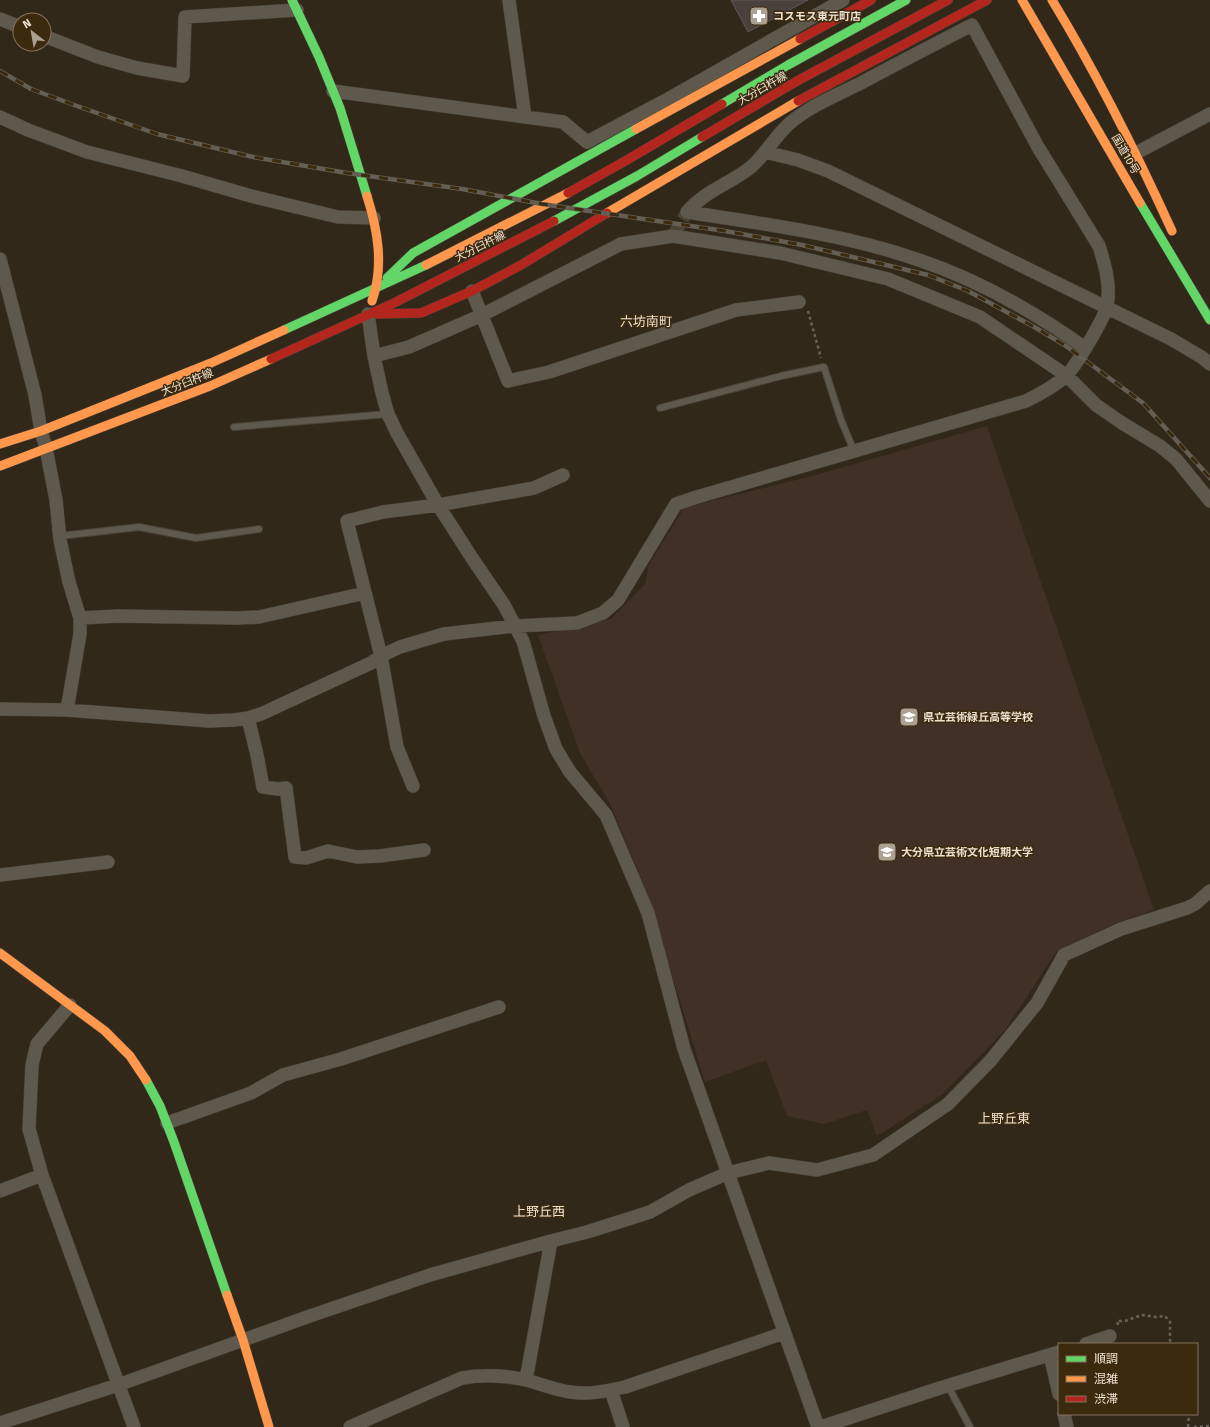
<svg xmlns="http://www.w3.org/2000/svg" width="1210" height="1427" font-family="'Fira Sans','Noto Sans JP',sans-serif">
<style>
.education{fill:#413026}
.building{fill:#4a403c;stroke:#625754}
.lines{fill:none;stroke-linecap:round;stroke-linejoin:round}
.street-tunnel{stroke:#4e4435;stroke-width:13;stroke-dasharray:13 6;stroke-linecap:butt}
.lane-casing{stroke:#4b4338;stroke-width:8}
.street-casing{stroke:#4b4338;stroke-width:14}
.fast-casing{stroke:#4b4338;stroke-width:10}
.slow-casing{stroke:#4b4338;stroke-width:10}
.jam-casing{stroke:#4b4338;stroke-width:10}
.path{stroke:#686259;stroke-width:2.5;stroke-dasharray:3 3;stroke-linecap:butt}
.lane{stroke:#5f584d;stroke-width:6}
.street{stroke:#5f584d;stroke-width:13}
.fast{stroke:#63d668;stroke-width:9}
.slow{stroke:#ff974d;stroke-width:9}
.jam{stroke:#b3261e;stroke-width:9}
.rail-casing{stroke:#655e55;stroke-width:4.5}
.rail{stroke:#3c2a0f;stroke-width:3;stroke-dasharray:9;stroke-linecap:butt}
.labels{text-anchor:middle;stroke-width:3;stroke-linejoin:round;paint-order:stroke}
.poi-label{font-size:11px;font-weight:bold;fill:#ece1d1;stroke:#3c2a0f;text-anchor:start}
.street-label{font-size:11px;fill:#ece1d1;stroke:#3c2a0f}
.quarter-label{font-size:13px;fill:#ece1d1;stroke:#3c2a0f}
</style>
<rect width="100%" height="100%" fill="#32281a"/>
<path class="education" d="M987,426L1154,910L1116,923L1056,952L1005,1030L943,1094L877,1136L867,1110L824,1124L787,1116L766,1060L705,1082L644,885L611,806L580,753L538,635L611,619L645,584L649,565L684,508L816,475Z"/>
<path class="building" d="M731,0H808L748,32Z"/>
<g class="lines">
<path class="street-tunnel" d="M673,236L687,212"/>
<g class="lane-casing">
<path id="lane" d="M660,408L781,376L824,367L841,420L854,451
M234,427L388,414
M60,536L139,527L196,538L259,529
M948,1386L970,1427"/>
</g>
<g class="street-casing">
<path id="street" d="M509,0L525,117
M0,19L20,27
M44,36L98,57L137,68L183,76L185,17L297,10
M333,91L563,122L587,142L668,99L843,0
M0,117L28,130L87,152L182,176L251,196L338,217L374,218
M765,152L798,160L828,171L1171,339L1203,358L1210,364
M1136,153L1210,114
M687,212C764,224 843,234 916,259C977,279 1033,311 1085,348
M0,259L35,395L41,431L46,448L56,500L60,540L69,582L80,618V634L67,710
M472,291L508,381L549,372L736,310L799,302
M368,314L374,356L382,393L388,414L397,433L438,505L472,558L504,605L515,626L523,641L544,716L556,749L570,772L606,815L648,913L684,1049L818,1427
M374,356L409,347L482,315L621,244L673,236L780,253L888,279L980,317L1067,376L1096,405L1122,423L1160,446L1176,459L1210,501
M80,618L118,616L236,618L259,617L365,593
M0,709L67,710L209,721L234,720L248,718L261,714L371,663L381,656L400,647L444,634L515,626L577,623L603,613L618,600L676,504L697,497L1026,401C1040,394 1053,387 1065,377C1075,368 1104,319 1107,306C1111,286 1105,265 1099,246L1038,147L972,25C935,44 898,63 861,83C837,95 810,106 790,123C775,136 766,154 751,167C730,184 706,190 687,212
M248,718L257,755L263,787L278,789L286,788L295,857L306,858L328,851L357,857L380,856L424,850
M413,786L397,747L381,656L347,521L383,512L438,505L534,488L563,475
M0,875L108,862
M70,1005L37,1044L32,1065L29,1129L42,1175L134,1427
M167,1123L251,1093L283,1075L341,1059L499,1007
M0,1191L42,1175
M1086,1344L1110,1336
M1050,1355L1059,1394
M526,1380L551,1241
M611,1390L623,1427
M1064,1414L1067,1427
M0,1423L118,1385L310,1316L430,1275L551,1241L587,1232L650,1212L689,1190L728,1173L769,1163L817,1170L873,1155L948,1104L991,1060L1037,1003L1064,955L1121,929L1187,908L1195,904L1210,891
M350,1427L462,1378C484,1374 504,1375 526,1380C541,1384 555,1390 570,1392C589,1395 607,1391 625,1387L784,1333
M821,1427L940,1388L1059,1352"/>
</g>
<g class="fast-casing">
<path id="fast" d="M292,0L319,57L340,108L367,196
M722,104L788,65L906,0
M1140,203L1210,320
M554,221L637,176L702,137
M387,278L413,253L636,129
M284,330L426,265
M146,1080L160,1106L174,1142L227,1295"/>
</g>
<g class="slow-casing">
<path id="slow" d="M1022,0L1140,203
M1052,0C1097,74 1136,152 1172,231
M636,129L800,39
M367,196C378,231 384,266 372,301
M607,213L798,101
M426,265L568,193
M0,444L41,431L211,363L284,330
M0,466L210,386L271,359
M0,953L105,1031L130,1056L146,1080
M227,1295L243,1340L269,1427"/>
</g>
<g class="jam-casing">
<path id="jam" d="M800,39L871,0
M798,101L987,0
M702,137L797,81L948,0
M568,193L627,160L722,104
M376,314L421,313L472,291L521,265L607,213
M271,359L396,302L554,221"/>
</g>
<path class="path" d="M808,311L821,358
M1118,1325L1117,1321H1125L1142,1315L1156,1317L1165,1316L1170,1322V1340L1171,1344
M1188,1427L1189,1414
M1194,1427L1210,1426"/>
<use href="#lane" class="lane"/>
<use href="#street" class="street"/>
<use href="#fast" class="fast"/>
<use href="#slow" class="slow"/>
<use href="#jam" class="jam"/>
<g class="rail-casing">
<path id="rail" d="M0,71L31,89L77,106L157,134L253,157L347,173L462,189L542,204L725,231L802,245L928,275L968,291L1036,328L1066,346L1143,403L1210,478"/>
</g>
<use href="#rail" class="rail"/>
</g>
<defs>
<g id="pharmacy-square" transform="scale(1)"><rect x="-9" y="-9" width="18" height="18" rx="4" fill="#aba091" stroke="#3c2a0f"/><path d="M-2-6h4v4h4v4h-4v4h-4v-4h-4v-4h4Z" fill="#fff"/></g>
<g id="school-square" transform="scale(1)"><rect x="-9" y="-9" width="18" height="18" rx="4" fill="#aba091" stroke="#3c2a0f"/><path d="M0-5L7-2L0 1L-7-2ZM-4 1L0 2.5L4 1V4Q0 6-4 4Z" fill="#fff"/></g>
<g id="university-square" transform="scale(1)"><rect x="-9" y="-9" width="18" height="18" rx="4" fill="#aba091" stroke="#3c2a0f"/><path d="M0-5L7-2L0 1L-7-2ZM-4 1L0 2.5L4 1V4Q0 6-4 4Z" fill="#fff"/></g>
</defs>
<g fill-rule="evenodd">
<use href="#pharmacy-square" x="759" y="16"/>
<use href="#school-square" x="909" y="717"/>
<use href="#university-square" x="887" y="852"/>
</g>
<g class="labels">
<g class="poi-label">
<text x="773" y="20">コスモス東元町店</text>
<text x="923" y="721">県立芸術緑丘高等学校</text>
<text x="901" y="856">大分県立芸術文化短期大学</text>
</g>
<g class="street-label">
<text transform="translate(762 88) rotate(-30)" y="4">大分臼杵線</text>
<text transform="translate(1126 154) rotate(60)" y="4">国道10号</text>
<text transform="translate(480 246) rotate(-27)" y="4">大分臼杵線</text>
<text transform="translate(187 382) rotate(-22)" y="4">大分臼杵線</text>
</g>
<g class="quarter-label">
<text x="646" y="326">六坊南町</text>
<text x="1004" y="1123">上野丘東</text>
<text x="539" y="1216">上野丘西</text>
</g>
</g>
<rect x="1058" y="1343" width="140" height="72" fill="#3c2a0f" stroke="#82735d"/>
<rect x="1066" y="1356" width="20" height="6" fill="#63d668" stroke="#82735d"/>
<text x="1094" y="1363" font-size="12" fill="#ece1d1">順調</text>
<rect x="1066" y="1376" width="20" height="6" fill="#ff974d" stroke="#82735d"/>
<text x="1094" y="1383" font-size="12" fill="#ece1d1">混雑</text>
<rect x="1066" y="1396" width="20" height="6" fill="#b3261e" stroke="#82735d"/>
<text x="1094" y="1403" font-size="12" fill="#ece1d1">渋滞</text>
<g transform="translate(32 32) rotate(329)"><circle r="19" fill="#3c2a0f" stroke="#82735d"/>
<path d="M0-3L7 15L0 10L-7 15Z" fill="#aba091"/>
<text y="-6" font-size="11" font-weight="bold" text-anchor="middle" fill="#ece1d1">N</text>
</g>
</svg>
